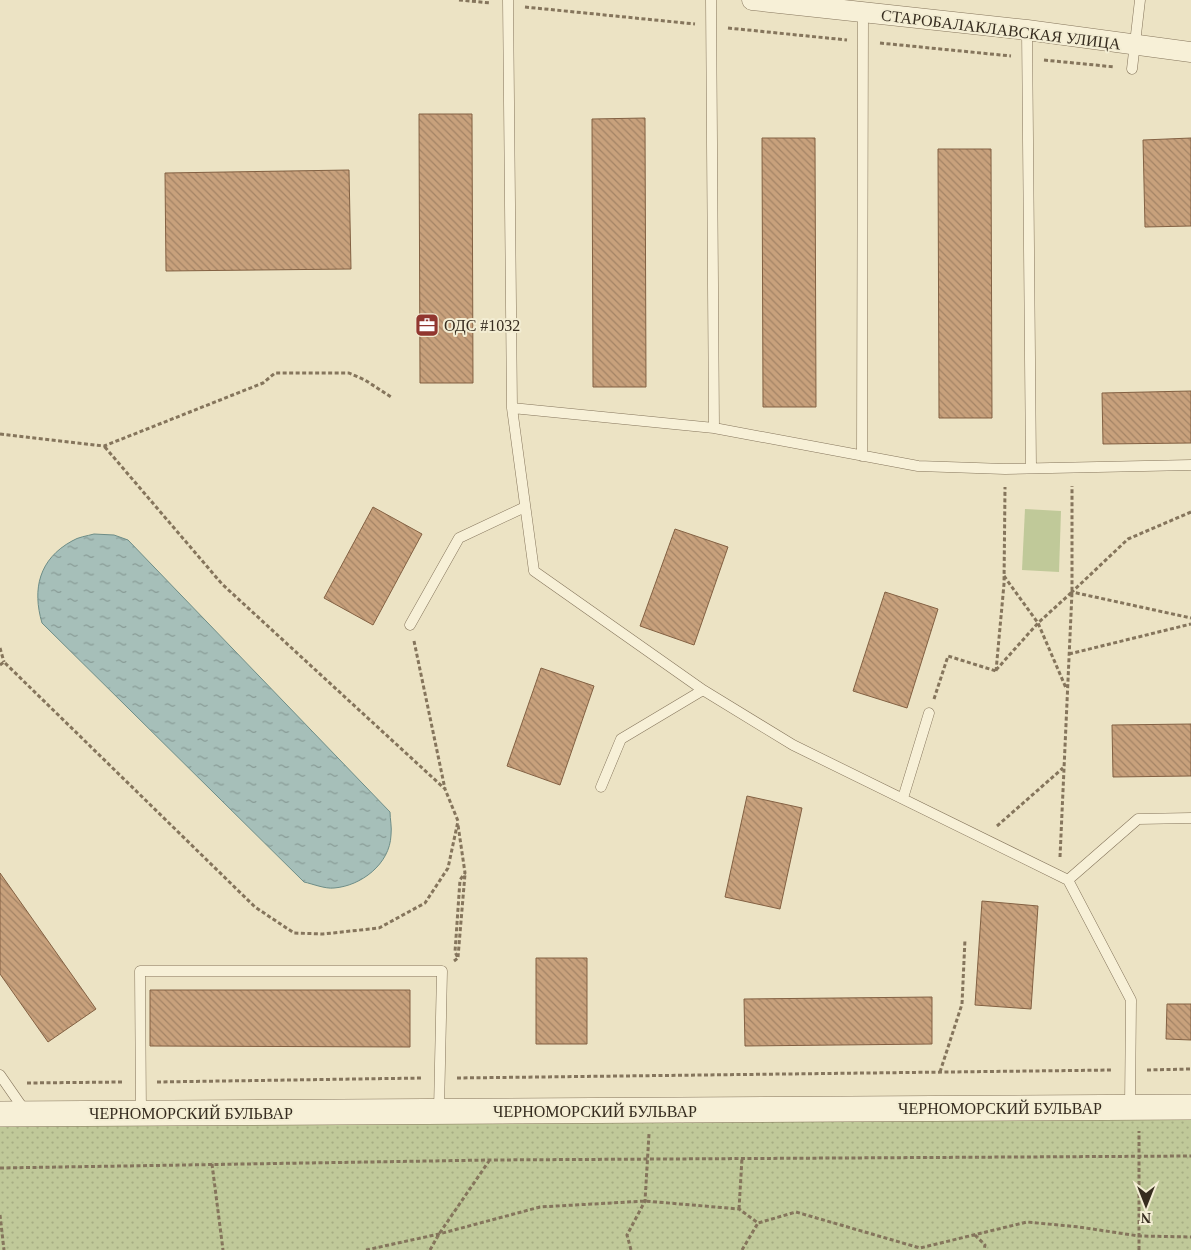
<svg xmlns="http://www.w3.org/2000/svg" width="1191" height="1250" font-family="'Times New Roman',serif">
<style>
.park{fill:url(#park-dots)}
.pitch{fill:#c0c999}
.water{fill:url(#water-ripples);stroke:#6d8d87}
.building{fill:url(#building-back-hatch);stroke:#836143}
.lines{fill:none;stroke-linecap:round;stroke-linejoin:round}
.service-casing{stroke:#85755c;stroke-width:11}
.minor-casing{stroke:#85755c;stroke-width:21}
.tertiary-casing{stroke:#85755c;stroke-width:26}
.path{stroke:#85755c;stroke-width:3;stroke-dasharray:4 2.5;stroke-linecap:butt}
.service{stroke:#f7f0d7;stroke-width:10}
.minor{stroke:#f7f0d7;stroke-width:20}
.tertiary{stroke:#f7f0d7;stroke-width:25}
.labels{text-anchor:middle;stroke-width:4;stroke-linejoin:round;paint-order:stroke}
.street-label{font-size:16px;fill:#362c1f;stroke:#f3edd3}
.poi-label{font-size:16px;fill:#362c1f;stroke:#f3edd3;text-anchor:start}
</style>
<defs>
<pattern id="park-dots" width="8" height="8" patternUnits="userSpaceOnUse" patternTransform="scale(1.25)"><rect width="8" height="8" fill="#c0c999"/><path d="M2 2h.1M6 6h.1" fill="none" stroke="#a6ad83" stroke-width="1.8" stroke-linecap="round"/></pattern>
<pattern id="water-ripples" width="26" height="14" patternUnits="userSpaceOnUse" patternTransform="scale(1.25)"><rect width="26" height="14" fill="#a6bfb9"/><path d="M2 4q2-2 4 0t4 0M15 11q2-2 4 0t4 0" fill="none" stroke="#889b96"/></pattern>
<pattern id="building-back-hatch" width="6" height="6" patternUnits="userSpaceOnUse" patternTransform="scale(1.25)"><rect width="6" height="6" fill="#c8a17c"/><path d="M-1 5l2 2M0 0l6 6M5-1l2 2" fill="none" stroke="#a38365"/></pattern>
</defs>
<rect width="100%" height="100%" fill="#ece3c4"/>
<path class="park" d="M1191,1115V1250H0V1126Z"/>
<path class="pitch" d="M1025,509L1061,511L1059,572L1022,570Z"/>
<path class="water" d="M94,534L114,535L128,540L390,812C390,819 392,827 391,835C390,864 361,886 334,888C325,889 313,884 304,882L42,623C32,589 39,559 72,541C78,537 87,536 94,534Z"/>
<path class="building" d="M419,114H472L473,383H420Z
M645,118L646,387H593L592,119Z
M762,138H815L816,407H763Z
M1191,138V226L1145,227L1143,140Z
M938,149H991L992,418H939Z
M349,170L351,269L166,271L165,173Z
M1191,391V443L1103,444L1102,393Z
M373,507L422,534L373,625L324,598Z
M675,529L728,547L694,645L640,626Z
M885,592L938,609L907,708L853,691Z
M541,668L594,686L560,785L507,766Z
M1191,724V776L1113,777L1112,725Z
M747,796L802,808L780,909L725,897Z
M0,873L96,1009L48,1042L0,974Z
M982,901L1038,906L1031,1009L975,1005Z
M536,958H587V1044H536Z
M150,990H410V1047L150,1046Z
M932,997V1044L745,1046L744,999Z
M1167,1004H1191V1040L1166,1039Z"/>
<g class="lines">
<g class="service-casing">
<path id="service" d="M508,0L512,408L534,571L703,690L793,745L1068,880L1131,1000L1130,1107
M711,0L714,428
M1027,30L1031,468
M1132,69L1140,0
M512,408L714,428L918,466L1005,469L1191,465
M862,456L863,13
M410,625L459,538L525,507
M601,787L621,739L703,690
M903,798L929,713
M1068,880L1138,819L1191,818
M0,1075L25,1111
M141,1114L140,971H442L439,1110"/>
</g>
<g class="minor-casing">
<path id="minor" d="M752,0L1027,30L1191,52"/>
</g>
<g class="tertiary-casing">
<path id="tertiary" d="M0,1114L1191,1107"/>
</g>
<path class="path" d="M459,0L491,3
M525,7L695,24
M728,28L847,40
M880,43L1011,56
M1044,60L1115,67
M0,434L104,446L263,383L275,373H349L365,380L391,397
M1191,512L1128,539L1072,592L1191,618
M1004,576L1038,623L1066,688
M414,641L445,789
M0,648L4,662
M1069,654L1191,624
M0,665L4,662L255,907L294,933L323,934L379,928L425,903L448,868L458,821L445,789L222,584L104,446
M996,670L1038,623L1072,592
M996,671L1004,584L1005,487
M934,699L948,656L996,671
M997,826L1063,768
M1060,857L1072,592V486
M458,957L465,874
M454,961L458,958L455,952L460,880L465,873L458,825
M1147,1070L1191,1069
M940,1072L962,1004L965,939
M457,1078L1113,1070
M157,1082L423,1078
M27,1083L123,1082
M212,1164L223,1250
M0,1168L490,1160L1191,1156
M739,1209L742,1158
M0,1215L4,1250
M975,1235L985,1245L984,1250
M366,1250L439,1234L540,1207L645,1201L739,1209L758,1223L796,1212L920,1248L1027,1222L1079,1227L1139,1236L1191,1237
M430,1250L439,1234L489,1161
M631,1250L627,1235L645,1201L649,1134
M742,1250L758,1223
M1139,1250V1131"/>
<use href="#service" class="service"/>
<use href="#minor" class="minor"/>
<use href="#tertiary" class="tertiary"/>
</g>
<defs>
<g id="office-square" transform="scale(1.25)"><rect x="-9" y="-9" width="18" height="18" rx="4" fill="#91362f" stroke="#f3edd3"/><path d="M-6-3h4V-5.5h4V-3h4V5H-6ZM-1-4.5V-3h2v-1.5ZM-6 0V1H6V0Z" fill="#fff"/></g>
</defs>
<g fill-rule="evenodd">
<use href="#office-square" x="427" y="325"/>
</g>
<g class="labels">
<g class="street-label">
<text transform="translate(1001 29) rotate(7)" y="6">СТАРОБАЛАКЛАВСКАЯ УЛИЦА</text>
<text x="1000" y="1114">ЧЕРНОМОРСКИЙ БУЛЬВАР</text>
<text x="595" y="1117">ЧЕРНОМОРСКИЙ БУЛЬВАР</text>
<text x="191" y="1119">ЧЕРНОМОРСКИЙ БУЛЬВАР</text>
</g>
<g class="poi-label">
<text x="444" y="331">ОДС #1032</text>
</g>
</g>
<g transform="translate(1146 1205) rotate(180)" stroke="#f3edd3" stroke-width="4" paint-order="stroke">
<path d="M0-4L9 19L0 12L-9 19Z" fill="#362c1f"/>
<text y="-8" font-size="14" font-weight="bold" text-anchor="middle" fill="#362c1f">N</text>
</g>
</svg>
